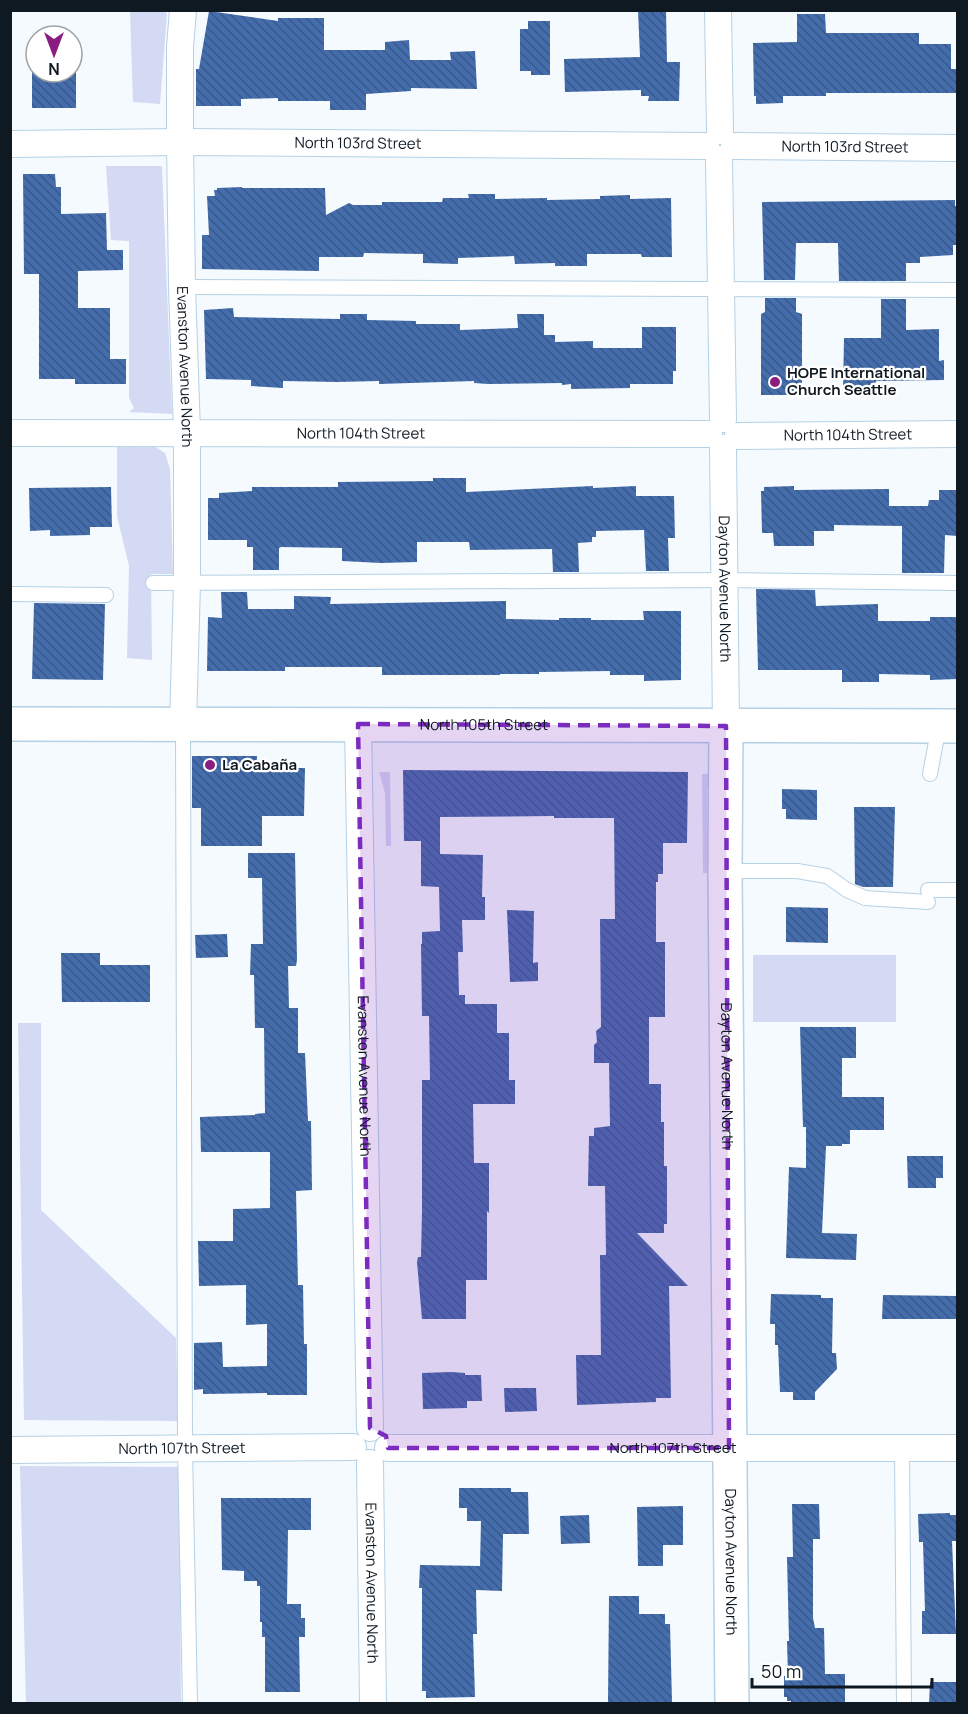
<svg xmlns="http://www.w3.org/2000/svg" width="968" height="1714" font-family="Manrope,sans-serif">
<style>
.green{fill:#d4d9f4}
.building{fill:url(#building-back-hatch)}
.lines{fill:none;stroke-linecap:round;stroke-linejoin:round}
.service-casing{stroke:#b5d1e5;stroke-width:16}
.minor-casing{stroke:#b5d1e5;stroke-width:28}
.tertiary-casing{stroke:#b5d1e5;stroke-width:36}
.primary-casing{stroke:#b5d1e5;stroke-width:36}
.service{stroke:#fff;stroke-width:14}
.minor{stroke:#fff;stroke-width:26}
.tertiary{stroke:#fff;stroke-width:33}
.primary{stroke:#fff;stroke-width:33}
.marked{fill:#7b2cbf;fill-opacity:0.2;stroke:#7b2cbf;stroke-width:4.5;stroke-dasharray:12 8;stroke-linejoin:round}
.poi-dot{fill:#8b1d80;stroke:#fff;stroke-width:2}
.labels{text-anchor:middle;stroke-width:4.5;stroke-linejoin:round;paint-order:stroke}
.street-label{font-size:15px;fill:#0f1921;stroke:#fff}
.poi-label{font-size:15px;font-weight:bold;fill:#0f1921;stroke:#fff;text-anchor:start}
</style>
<defs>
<pattern id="building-back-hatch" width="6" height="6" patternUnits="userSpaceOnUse" patternTransform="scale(1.5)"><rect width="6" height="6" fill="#456dab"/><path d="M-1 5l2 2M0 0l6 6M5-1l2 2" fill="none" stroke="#38598b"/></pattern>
</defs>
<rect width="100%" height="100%" fill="#f4fafe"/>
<path class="green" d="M130,11H165L167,14L160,104L133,102Z
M106,166H162L172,414L129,412L134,408L129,398V241L111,240Z
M154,446L165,453L170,469L173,574H151L152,660L127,658L129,566L117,516V447Z
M379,772H390L391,846H386L385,793Z
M702,774H712L707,791L708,873H703Z
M753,955H896V1022H753Z
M18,1023H41V1210L176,1338L178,1421L24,1420Z
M20,1466L179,1467L181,1703H26Z"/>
<path class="building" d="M638,10H666L667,62H680L679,101H648L649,96H641V90L565,92L564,59L640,57Z
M209,11L278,21V18H324V50H385V42L409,40L410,60H451L450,52L475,51L477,89L411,88V91L366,94V110H330V101H278V98L241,99V106H196V69H199Z
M797,14H825L826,33H919V44H951V69H957V93H826V96H783V103L756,104V96H754L753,43L797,42Z
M528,21H550V75H531V71H520V29H528Z
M32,72H76V108H32Z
M23,174H55L56,187H61V214L106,213L107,250H123V270L78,271V308H110V359H126V384H75V379H39V274H24Z
M242,187V188H325L326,215L349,203L353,205H382V202H442L443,198H469L468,194H495V199L547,198V200L600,199V196L630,195V199L671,198L672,257H642L641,254H587V266H555V263L515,264L514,256L458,258V264L423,263V254L364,253L363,257H319V271L202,269V235H209L207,196H215L214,190H217V188Z
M955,200V206H957V245H953V255L920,257V263H906V281H839L838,243H796L795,280H764L762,202Z
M765,298H796V312L802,314V395H761V314L765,312Z
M881,299H906V330L939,329V361L944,360V380L876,381L873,391H843L844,338H881Z
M233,308L234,317L340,319V314H367V320L416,321V324H460V330L518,328L517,314H544V335H555V342L593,341V348H642V327H676V371H673V384H630V388L571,389V384L562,385V383L488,384L474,383V381L379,384V381L337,382L283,381V388L251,386V380L206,379L204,310Z
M433,478H466V492L593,486V488L636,486V496H674L675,538H668L669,571H646L644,530L596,531V537H592V542L578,543L579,572H553L552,549L470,550L469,542H417V562L381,563L342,561V548L281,547L279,548V570H253V547H247V540H208V498H219V493L252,491V487H338V482L433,481Z
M794,486V490L889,489V506H928L929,500H939V490H957V536L945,535L944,573H902V526L834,525V531H814V546H774L773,533H762L761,491H764V487Z
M111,487L112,527H90V535L50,536V530L30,531L29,488Z
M756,589L815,590L816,606L878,604V621H930V617H957V679L930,680V675L879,674V682H842V670H758Z
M221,592H247L248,609H294V596L331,597L330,604L506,601V619L559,620V618H591V620H644L643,611H681V680L644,681V675H610V671L539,672V674H500V675H382V667H285V671H207L208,617L222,618Z
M34,603L105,604L103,680L32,679Z
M192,756H257V768H305L304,816H262V846H201V808H192Z
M403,770L688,772L687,843H663V874H658V882H656V942H665V1017H649V1084H661V1122H664V1166H667V1224H664V1233H637L688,1286H669L671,1398H656V1402L577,1405L576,1355H601L600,1255H606L605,1186H588L589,1136H594V1128L610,1126L609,1063H594V1045L597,1042L596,1031L601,1027L600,919H615L614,818H554V816L440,817V854L483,855L482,897H485V920H462L463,952H458L459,995H465V1004H497V1033H509V1080H515V1104H473L474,1163H489V1213L487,1211V1280H466V1319H422L417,1262L418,1257H421L422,1211V1080H430L429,1016H422L421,944H422V932L440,931L439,887L421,886V841H404Z
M782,789L817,790V820L786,819V809H782Z
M854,807H895L893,887H863L855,884Z
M248,853H295L297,960L296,966H288L289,1008H298V1053H305L308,1121H311L312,1190L296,1191L298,1285H303L304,1344H307V1395H267V1393L203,1394V1389L194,1390V1343L222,1342L223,1367L267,1366V1324L246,1325V1285L199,1286L198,1241H233V1209L270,1208V1152H201L200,1117L255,1115V1114L265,1113L264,1028H255L254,975H250L251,944H263L262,878H248Z
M786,907L828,908V943L786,942Z
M507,910L534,911L533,963L538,962V981L510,982Z
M227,934L228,957L196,958L195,935Z
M61,953H100V965H150V1002H62Z
M800,1027H856V1058H842V1097H884V1130H850V1144H842V1146H826L822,1233L857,1234L856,1260L786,1258L789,1167L806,1168V1127H803Z
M907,1156H943V1178H936V1188H908Z
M771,1294L821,1295V1298H833L832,1353H836L837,1369L815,1392V1400H793V1392H780L778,1345H775V1324H770Z
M883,1295L957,1296V1319H882Z
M451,1372L465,1373V1375H481L482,1401H467V1408L423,1409L422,1373Z
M504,1388H536L537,1411L505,1412Z
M459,1488H511V1492H528L529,1534H503L502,1591L476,1590L477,1634H473L475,1697L426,1698V1691H422V1588H419L420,1565L480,1566L481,1521H467V1508H459Z
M221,1498H311V1530H288L287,1604H301V1618H305V1637H299L300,1692H265V1637H262V1622H260V1586H257V1581H244V1571L222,1570Z
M792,1504H819L820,1539H813V1618L815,1628H824L825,1674H845V1704H791V1701H787V1697H784V1676H788L787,1641H789L787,1557H793Z
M683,1506V1545H663V1566H638L637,1507Z
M950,1513V1515H957V1541H952L956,1634H922V1611H925L923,1542H919L918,1514Z
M589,1515L590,1543L561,1544L560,1516Z
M609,1596H639V1614H665V1624H670L672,1702H608Z
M930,1682H957L956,1704H929Z"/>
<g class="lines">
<g class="service-casing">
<path id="service" d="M182,287L958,290
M153,583L724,580L958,583
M10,594L106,595
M183,724L185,1448L190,1704
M930,774L939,726
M725,871H797L827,876L847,890L865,898L928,902
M928,890H958
M902,1448L904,1704"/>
</g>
<g class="minor-casing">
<g id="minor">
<path id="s1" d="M183,10L180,47V142L182,287L187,432V583L183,724"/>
<path d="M718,10L720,131"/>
<path id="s2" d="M10,144L180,142L706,146"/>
<path id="s3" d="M734,146L958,148"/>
<path d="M719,159L723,419"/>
<path id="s4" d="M15,433L709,434"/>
<path id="s5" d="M738,436L958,434"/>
<path id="s6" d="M723,448L726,726"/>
<path id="s7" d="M358,724L370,1428"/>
<path id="s8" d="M388,1448H958"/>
<path id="s9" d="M10,1450L353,1447"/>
<path id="s10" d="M370,1463L373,1704"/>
</g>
</g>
<g class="tertiary-casing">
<g id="tertiary">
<path id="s11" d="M726,726L725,871L732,1704"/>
</g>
</g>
<g class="primary-casing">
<g id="primary">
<path id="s12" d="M10,724L958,726"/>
</g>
</g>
<use href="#service" class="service"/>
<use href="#minor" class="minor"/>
<use href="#tertiary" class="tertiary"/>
<use href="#primary" class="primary"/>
</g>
<path class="marked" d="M358,724L726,726L729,1448H388L386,1436L370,1428Z"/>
<g class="poi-dot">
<circle cx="775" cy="382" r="6"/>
<circle cx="210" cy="765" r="6"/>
</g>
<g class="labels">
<g class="street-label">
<text dy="5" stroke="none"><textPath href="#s2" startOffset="348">North 103rd Street</textPath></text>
<text dy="5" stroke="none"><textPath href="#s3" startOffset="111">North 103rd Street</textPath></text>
<text dy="5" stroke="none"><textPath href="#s1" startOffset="357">Evanston Avenue North</textPath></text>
<text dy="5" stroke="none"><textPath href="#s4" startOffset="346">North 104th Street</textPath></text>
<text dy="5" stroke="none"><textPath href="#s5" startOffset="110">North 104th Street</textPath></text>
<text dy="5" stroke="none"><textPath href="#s6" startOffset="141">Dayton Avenue North</textPath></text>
<text dy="5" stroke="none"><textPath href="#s12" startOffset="474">North 105th Street</textPath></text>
<text dy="5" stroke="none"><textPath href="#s7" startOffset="352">Evanston Avenue North</textPath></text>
<text dy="5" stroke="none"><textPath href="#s11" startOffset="350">Dayton Avenue North</textPath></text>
<text dy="5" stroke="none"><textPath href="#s9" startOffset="172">North 107th Street</textPath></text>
<text dy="5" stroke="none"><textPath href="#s8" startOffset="285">North 107th Street</textPath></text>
<text dy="5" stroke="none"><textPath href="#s11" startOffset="836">Dayton Avenue North</textPath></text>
<text dy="5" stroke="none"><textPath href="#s10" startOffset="120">Evanston Avenue North</textPath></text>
</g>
<g class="poi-label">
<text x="787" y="378">HOPE International<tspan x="787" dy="17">Church Seattle</tspan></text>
<text x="222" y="770">La Cabaña</text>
</g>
</g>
<rect width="968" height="1714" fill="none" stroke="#0f1921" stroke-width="24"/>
<g transform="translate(54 54) rotate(180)"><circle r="28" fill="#ffffff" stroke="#9fa3a6" stroke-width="1.5"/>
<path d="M0-4.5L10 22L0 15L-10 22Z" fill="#8b1d80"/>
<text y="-9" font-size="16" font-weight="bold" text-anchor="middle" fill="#0f1921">N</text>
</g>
<path d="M752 1678v9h180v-9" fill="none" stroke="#0f1921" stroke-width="3"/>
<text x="761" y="1678" font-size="18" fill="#0f1921" stroke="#ffffff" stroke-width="4.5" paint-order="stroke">50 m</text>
</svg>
